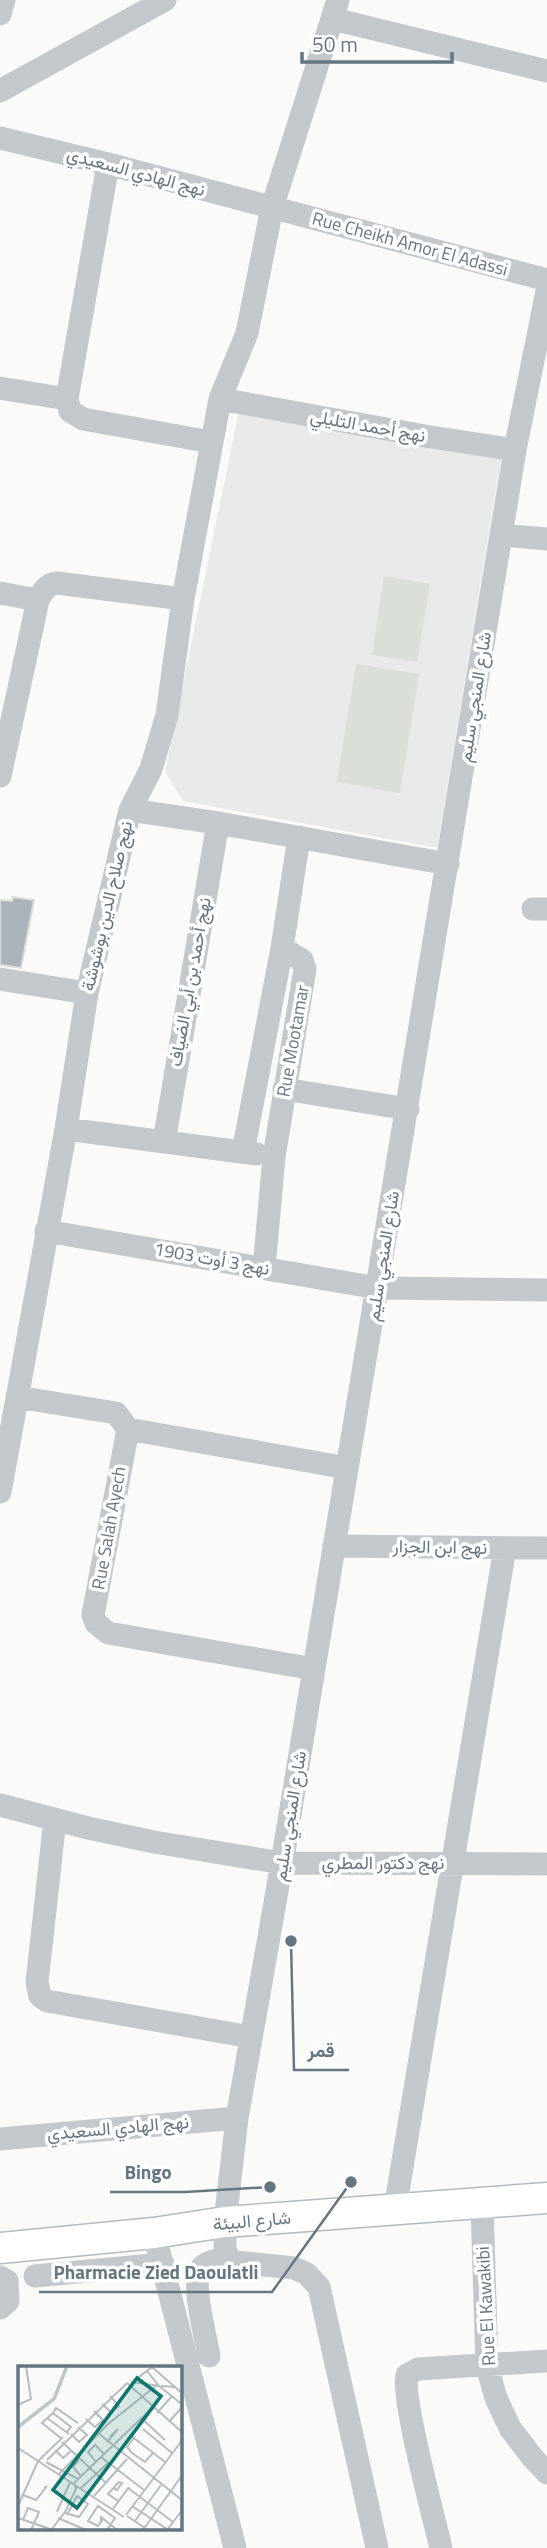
<svg xmlns="http://www.w3.org/2000/svg" width="547" height="2548" font-family="'Titillium Web',Vazirmatn,sans-serif">
<style>
.built{fill:#e8e9e9}
.green{fill:#dadfd7}
.building{fill:#aab3b9;stroke:#dcdcda;stroke-width:2}
.lines{fill:none;stroke-linecap:round;stroke-linejoin:round}
.major-casing{stroke:#b5babe;stroke-width:33}
.minor{stroke:#c3c8cc;stroke-width:23}
.major{stroke:#fff;stroke-width:30}
.labels{text-anchor:middle;stroke-width:7;stroke-linejoin:round;paint-order:stroke}
.street-label{font-size:18px;fill:#657683;stroke:#fff}
.inset-river{fill:none;stroke:#bbc7cb;stroke-width:3.5}
.inset-road{fill:none;stroke:#b5bdc2;stroke-width:2}
.view{fill:#0f766e;fill-opacity:0.15;stroke:#0f766e;stroke-width:3.5}
.inset-edge{fill:none;stroke:#657683;stroke-width:3.5}
.leader{fill:none;stroke:#657683;stroke-width:2.5}
.callout-dot{fill:#657683;stroke:#fff;stroke-width:2.5}
.callout-label{font-size:19px;text-anchor:middle;font-weight:bold;fill:#657683;stroke:#fff;stroke-width:7;stroke-linejoin:round;paint-order:stroke}
</style>
<rect width="100%" height="100%" fill="#fafaf8"/>
<path class="built" d="M239,411L501,459L437,848L183,801L165,772Z"/>
<path class="green" d="M384,576L430,584L417,662L372,655Z
M356,664L419,674L400,793L337,782Z"/>
<path class="building" d="M13,897L34,900L21,968L0,965V900L12,901Z"/>
<g class="lines">
<g class="major-casing">
<path id="major" d="M0,2248L154,2233L225,2222L547,2198"/>
</g>
<path class="minor" d="M0,14L4,0
M333,19L547,71
M0,91L165,0
M0,138L108,164L547,280
M108,164L67,399L70,411L83,419L211,442
M0,388L67,399
M220,399L425,436L515,450
M502,535L547,539
M0,593L38,600L0,776
M38,600C43,592 46,584 57,583L183,599
M130,810L218,823L448,864
M533,909H547
M282,948L299,837
M0,979L87,993
M284,1089L408,1109
M66,1129L257,1154
M164,1142L218,823
M243,1152L282,948L302,960L305,969L274,1157L264,1268
M46,1231L378,1288L547,1290
M17,1397L116,1413L128,1429
M0,1492L66,1129L87,993L130,810L151,769L167,715L183,599L220,399L247,333L272,208L338,0
M334,1546L547,1548
M314,1669L108,1633L96,1623L93,1615L128,1429L347,1468
M0,1805L88,1828L154,1842L282,1863L547,1864
M55,1819L37,1982L40,1996L47,2001L251,2037
M0,2139L237,2118
M482,2205L487,2366L496,2398L510,2428L532,2457L547,2473
M395,2209L505,1548
M154,2233L235,2548
M35,2276L163,2264
M0,2277L7,2281L8,2301L0,2308
M209,2356C206,2338 190,2280 202,2267C209,2260 221,2260 229,2258
M377,2548L319,2287L307,2274L294,2268L235,2262L229,2258L225,2250V2222L237,2118L282,1863L515,450L547,291
M441,2548C434,2518 401,2396 407,2375L418,2369L547,2361"/>
<use href="#major" class="major"/>
</g>
<g class="labels">
<g class="street-label">
<text transform="translate(136 172) rotate(15)" y="6">نهج الهادي السعيدي</text>
<text transform="translate(410 244) rotate(15)" y="6">Rue Cheikh Amor El Adassi</text>
<text transform="translate(368 426) rotate(10)" y="6">نهج أحمد التليلي</text>
<text transform="translate(475 697) rotate(-81)" y="6">شارع المنجي سليم</text>
<text transform="translate(107 906) rotate(-77)" y="6">نهج صلاح الدين بوشوشة</text>
<text transform="translate(190 982) rotate(-80)" y="6">نهج أحمد بن أبي الضياف</text>
<text transform="translate(293 1041) rotate(-80)" y="6">Rue Mootamar</text>
<text transform="translate(383 1256) rotate(-81)" y="6">شارع المنجي سليم</text>
<text transform="translate(212 1259) rotate(10)" y="6">نهج 3 أوت 1903</text>
<text transform="translate(109 1528) rotate(-80)" y="6">Rue Salah Ayech</text>
<text transform="translate(440 1547) rotate(1)" y="6">نهج ابن الجزار</text>
<text transform="translate(290 1816) rotate(-81)" y="6">شارع المنجي سليم</text>
<text x="383" y="1869">نهج دكتور المطري</text>
<text transform="translate(118 2128) rotate(-5)" y="6">نهج الهادي السعيدي</text>
<text transform="translate(252 2221) rotate(-5)" y="6">شارع البيئة</text>
<text transform="translate(486 2306) rotate(-93)" y="6">Rue El Kawakibi</text>
</g>
</g>
<g transform="translate(18 2366)">
<rect width="164" height="164" fill="#fafaf8"/>
<path class="inset-river" d="M0,61L36,33L49,0"/>
<path class="inset-road" d="M115,16L141,20L129,5M113,17L134,1L157,21M141,20L165,39M143,20L157,21L165,28M84,38L93,46L101,40L92,30M0,39L13,33L8,0M35,47L24,57L44,73M139,47L154,30M29,52L51,68M123,52L147,74M68,53L77,61L85,54L76,45M151,56L165,40M125,63L154,87M48,67L53,61L35,47L38,42L60,57M80,67L165,135M53,68L61,76L69,69L60,61M112,69L147,96M116,72L109,81L114,87L127,96L135,87M44,76L87,116M89,76L100,63L92,71M0,82L106,151M37,84L45,92L53,85M83,91L126,124M29,94L109,17L165,67M61,94L55,101L63,110M28,96L60,113M78,96L70,86L77,79L86,88M41,108L90,58L139,19M63,122L90,97M95,122L99,124L104,117L101,116L90,128L100,135M110,122L155,156M5,129L18,134L29,120L26,122M76,130L109,93M0,140L20,95L45,71M114,140L149,163M95,143L111,121M39,146L52,116M47,147L61,151L70,138L59,130L50,147M108,149L165,73M109,150L130,164M0,152L35,164M40,152L68,164M85,153L80,160L70,155L80,140L97,152L89,164M5,154L10,142L21,146L13,164M117,155L143,119M83,157V151L98,163M33,164L47,146L58,123L56,117L134,42M125,164L165,108M149,164L165,143"/>
<path class="view" d="M119,12L143,30L59,142L35,124Z"/>
<rect width="164" height="164" class="inset-edge"/>
</g>
<path class="leader" d="M291 1941L294 2070H349M270 2187L185 2192H110M351 2182L272 2292H39"/>
<g class="callout-dot">
<circle cx="291" cy="1941" r="7"/>
<circle cx="270" cy="2187" r="7"/>
<circle cx="351" cy="2182" r="7"/>
</g>
<g class="callout-label">
<text x="321" y="2057">قمر</text>
<text x="148" y="2179">Bingo</text>
<text x="156" y="2279">Pharmacie Zied Daoulatli</text>
</g>
<path d="M302 52v10h150v-10" fill="none" stroke="#657683" stroke-width="3.5"/>
<text x="312" y="52" font-size="21" fill="#657683" stroke="#ffffff" stroke-width="5" paint-order="stroke">50 m</text>
</svg>
